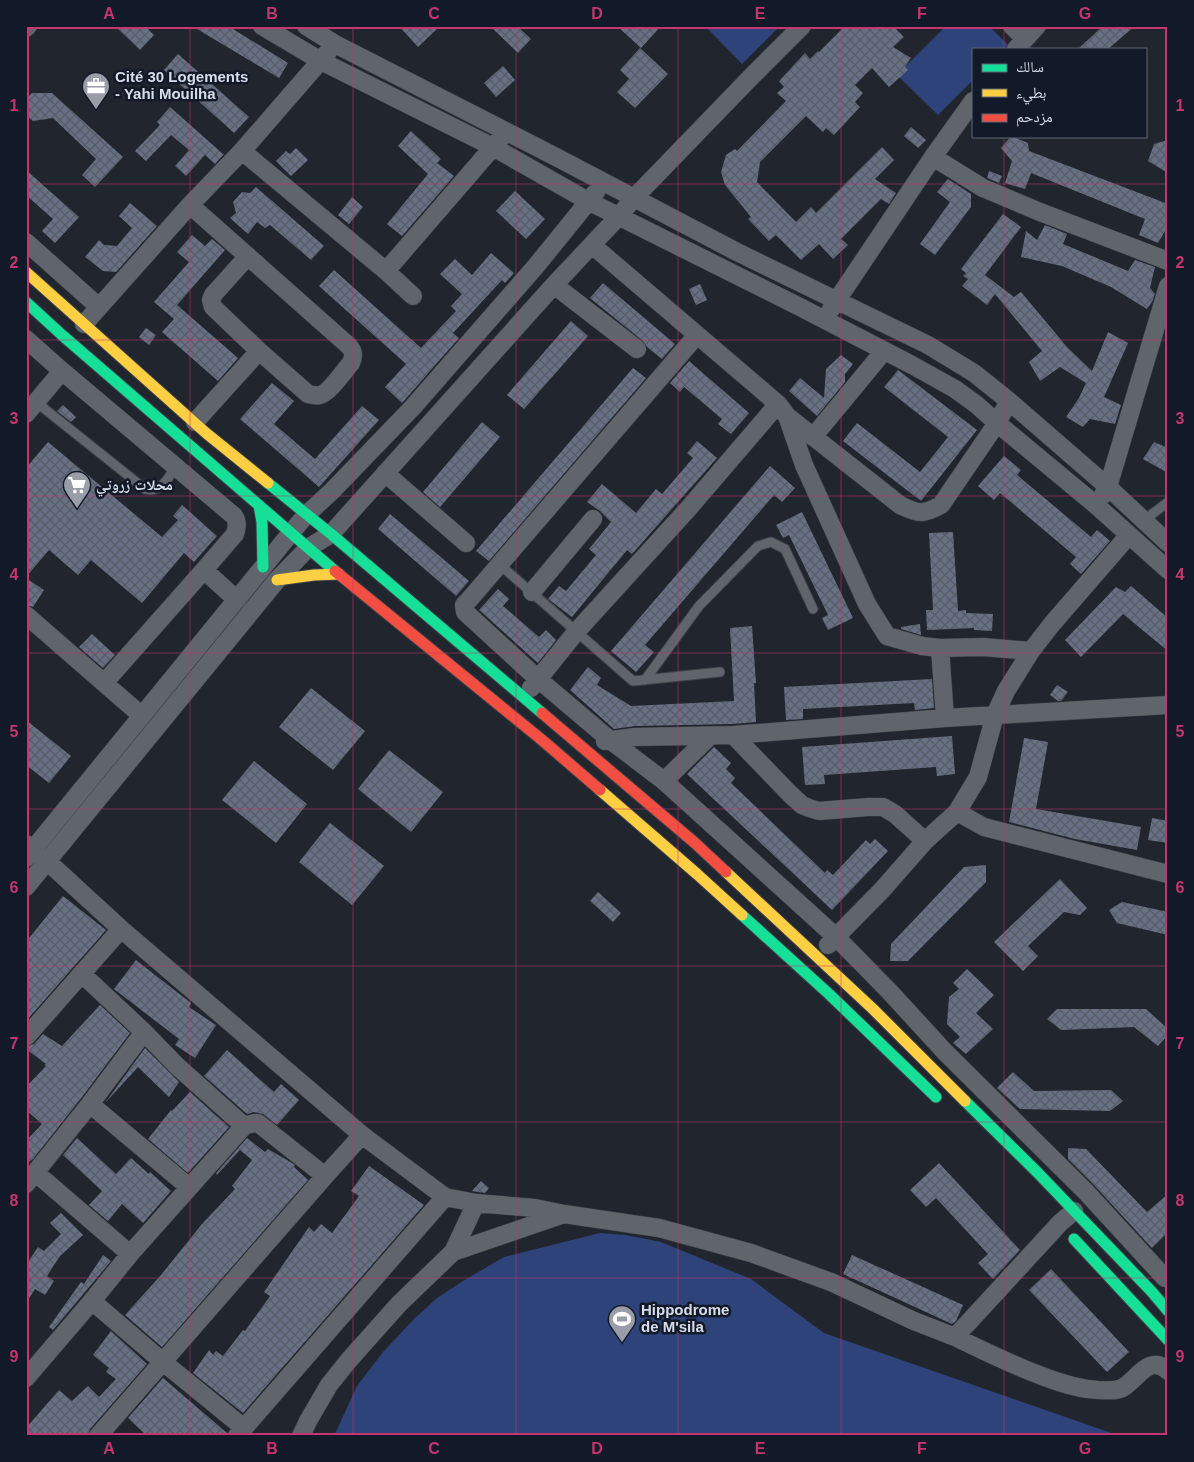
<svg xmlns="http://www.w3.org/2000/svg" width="1194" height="1462" font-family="Helvetica,'Noto Naskh Arabic',sans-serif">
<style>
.grass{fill:#2d4379}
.building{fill:url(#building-cross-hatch)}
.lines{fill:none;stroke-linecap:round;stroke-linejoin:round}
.lane-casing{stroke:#3c4047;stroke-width:11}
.street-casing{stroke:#3c4047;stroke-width:19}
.fast-casing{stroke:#3c4047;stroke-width:13}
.slow-casing{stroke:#3c4047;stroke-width:13}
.jam-casing{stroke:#3c4047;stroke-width:13}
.lane{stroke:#60646b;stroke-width:9}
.street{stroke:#60646b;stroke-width:18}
.fast{stroke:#16e098;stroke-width:11}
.slow{stroke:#ffcf43;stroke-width:11}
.jam{stroke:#f24e42;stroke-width:11}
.grid{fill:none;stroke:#c53670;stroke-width:1;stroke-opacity:0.55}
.labels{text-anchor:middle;stroke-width:5;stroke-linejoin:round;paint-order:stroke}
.poi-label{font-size:15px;font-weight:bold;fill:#d8dee9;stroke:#121929;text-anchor:start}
.neatline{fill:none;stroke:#c53670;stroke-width:2}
.grid-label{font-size:16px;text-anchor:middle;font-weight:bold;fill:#c53670}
</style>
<defs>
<pattern id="building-cross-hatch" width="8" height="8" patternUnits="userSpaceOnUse" patternTransform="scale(1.25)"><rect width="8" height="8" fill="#687183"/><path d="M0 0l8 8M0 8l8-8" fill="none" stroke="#565c68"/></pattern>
</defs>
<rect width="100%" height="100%" fill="#21252d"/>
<path class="grass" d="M705,26H780L742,64Z
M946,26H989L1008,45L1004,49H973V80L938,115L897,75Z
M600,1233L626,1235L661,1242L751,1279L824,1333L1120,1436H334L357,1386L383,1352L414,1319L437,1298L463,1281L504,1257Z"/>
<path class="building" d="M115,26H145L154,35L140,50Z
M192,26H228L288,63L279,78Z
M399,26H440L418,47Z
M490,26H517L531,39L518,53Z
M617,26H661L641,48Z
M845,26H893L904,37L893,47L911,58L905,67L908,70L889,87L872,68L855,85L863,93L855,102L860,107L834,135L826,128L823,132L806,116L760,162L757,182L796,222L811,207L816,213L882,147L894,160L875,179L896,193L889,204L881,199L841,239L848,245L833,259L819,244L801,260L776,235L769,241L748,219L751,217L725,185L721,172L726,155L735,149L737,151L786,101L777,93L784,87L779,81L805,53L810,59L818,51L819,52Z
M1103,26H1135L1108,49H1078Z
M640,48L668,74L635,108L617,92L629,79L620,70Z
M178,54L249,117L234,133L164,70Z
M503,66L515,80L496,97L484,83Z
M32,93H52L123,157L95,187L82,175L96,159L53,118L33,121L26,115V99Z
M170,107L223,154H224L215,164L205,155L186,176L175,166L189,150L171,135L146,161L135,151L160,125L157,122Z
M911,127L926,140L918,148L904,136Z
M411,131L441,159L437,163L454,176L402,236L387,224L428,174L398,146Z
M1011,136L1028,143L1029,151L1168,204V226L1158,243L1139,235L1145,219L1031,173L1025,189L1005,183L1012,161L1001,148Z
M1168,140V173L1148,161L1154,144Z
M296,148L308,160L291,176L276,161L286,151L290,154Z
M26,170L79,217L55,243L42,231L53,219L26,195Z
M989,171L1002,176L999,183L987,178Z
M948,179L971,194V207L935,255L920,244L950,202L937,192Z
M256,187L324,246L311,260L270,225L265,228L257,222L248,234L230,218L236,213L233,202L242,192L250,193Z
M515,191L545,219L526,239L496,211Z
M352,197L363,207L349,224L338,215Z
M130,203L157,226L116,272L103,271L85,257L99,240L104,245L117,246L132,228L119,216Z
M1003,214L1021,227L985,275L1014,297L1021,292L1067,347L1092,371L1108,332L1128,343L1104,397L1121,405L1115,424L1090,419L1083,427L1066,417L1079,398L1086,383L1060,367L1040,381L1029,362L1042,351L995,294L987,305L962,286L968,279L963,276L966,273L961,269Z
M1045,225L1067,234L1063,244L1128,271L1135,260L1155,267L1150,288L1155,294L1152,302L1147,309L1111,287L1062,266L1021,257L1026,231L1037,240Z
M192,235L205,246L212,239L225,250L177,305L238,358L218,381L162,332L174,319L154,302L189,262L177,252Z
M491,253L514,273L505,283L502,280L453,333L459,338L402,403L385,387L406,364L319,286L334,270L421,348L456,311L451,306L462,294L440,274L455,259L472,275Z
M603,283L675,344L662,359L647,347L643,341L590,298Z
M700,284L707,300L696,305L689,289Z
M571,321L588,336L524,409L507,395Z
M146,328L156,335L149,345L139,337Z
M841,355L853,364L845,374V382L817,416L789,391L800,378L824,398L826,369Z
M689,361L749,413L731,434L718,424L722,419L684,387L680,392L670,383Z
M633,368L646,378L489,561L476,551Z
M898,370L977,430L921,501L843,441L857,423L920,472L948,437L884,387Z
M272,383L294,401L274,424L315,459L362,406L379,420L319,487L240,419Z
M63,405L76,417L71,422L57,411Z
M482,422L500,437L440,507L423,492Z
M697,441L717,458L632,554L627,550L572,617L548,599L559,586L566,591L596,555L589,549L611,522L600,511L587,502L602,484L636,513L656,489L662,494L693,458L687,453Z
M48,442L162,537L178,520L173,516L182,505L217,536L194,562L184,553L142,603L91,560L78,575L49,550L26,577V468Z
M1154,442L1168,448V473L1143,459Z
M1004,456L1021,470L1017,475L1091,537L1097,530L1110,541L1081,574L1070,564L1076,557L1000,493L994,500L978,486Z
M770,466L795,488L782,502L774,495L645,645L654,652L636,672L611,651Z
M802,512L853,618L828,630L822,618L828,615L789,535L783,538L776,525Z
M390,514L469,581L456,596L378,529Z
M953,532L958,611L966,610V613L993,614L992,631L974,630V628L927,630L926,610H933L929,533Z
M26,578L44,590L33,607L26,605Z
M1131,586L1168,618V651L1123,614L1081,657L1065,640L1116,587L1125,592Z
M498,589L509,599L503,606L539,637L546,630L556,640L538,663L479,610Z
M920,624L921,635L901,629V627Z
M752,626L756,683H754L756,722L732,724L635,726L614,729L570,690L588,667L601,678L597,685L631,706L734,701L730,628Z
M92,634L115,655L103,668L79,647Z
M932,679L934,708L915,710L914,703L803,709V719L786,720L784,687Z
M1057,685L1068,692L1061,701H1058L1050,695Z
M311,688L365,731L333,770L279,727Z
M26,720L71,756L49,783L26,765Z
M952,736L955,774L937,776L936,767L824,775L825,784L805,785L802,747Z
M1024,738L1048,742L1036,809L1141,827L1137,850L1075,839L1009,822Z
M714,747L731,763L726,769L735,778L731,783L825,873L827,870L833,875L866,840L870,844L875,839L888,851L832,910L687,774Z
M389,750L443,792L411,832L358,789Z
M254,761L307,804L276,843L222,800Z
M1152,818L1168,821V843L1148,840Z
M330,823L384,866L352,905L299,862Z
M986,865V882L908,961H890L891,944L964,867Z
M1060,879L1087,908L1080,915L1064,912L1028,946L1038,956L1023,971L994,942Z
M598,892L621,913L613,922L590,901Z
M63,896L106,930L26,1021V942Z
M1122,902L1168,912V935L1117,923L1109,910Z
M136,960L191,1003L189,1007L216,1025L195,1058L175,1045L179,1039L114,989Z
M967,969L994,995L976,1013L993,1029L966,1054L953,1043L960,1037L947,1024L949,997L959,989L953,983Z
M100,1005L130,1033L82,1097L33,1159L26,1164V1141L42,1124L26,1110V1087L46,1066L44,1065L46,1064L26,1049V1047L34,1044L43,1034L62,1046Z
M1057,1009H1146L1168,1029V1035L1158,1046L1134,1027L1061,1030L1047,1019Z
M145,1048L179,1082L169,1097L138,1067L105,1103Z
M227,1050L274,1092L281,1084L299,1100L277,1125L263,1114L254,1112L247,1114L204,1076Z
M1013,1072L1034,1091L1111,1090L1123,1101L1110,1111L1020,1109L997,1088Z
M190,1092L229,1127L188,1173L148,1139L171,1110L172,1111Z
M77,1138L116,1174L131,1158L149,1174L150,1172L171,1191L143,1223L122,1204L108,1221L89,1205L102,1191L63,1155Z
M247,1138L265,1152L268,1149L292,1163L295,1165L294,1167L308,1180L162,1347L125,1315L161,1275L202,1224L235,1189L232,1186L252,1160L240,1150L217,1175L216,1173Z
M1068,1148L1086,1149L1147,1212L1168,1194V1232L1152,1248L1094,1185L1068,1159Z
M939,1163L1020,1250L993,1279L978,1263L988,1254L936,1198L926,1207L910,1190Z
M369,1166L424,1205L243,1413L193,1373L209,1350L213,1355L216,1351L223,1356L243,1330L245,1331L270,1296L264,1292L309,1227L314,1232L321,1224L332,1233L359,1196L351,1191Z
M481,1181L489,1188L485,1193L472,1191Z
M61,1213L83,1235L60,1256L47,1276L54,1281L45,1295L35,1289L26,1303V1265L38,1247L44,1251L61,1234L50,1223Z
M103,1255L111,1261L53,1330L49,1327L81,1282L84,1284Z
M852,1255L963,1305L956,1321L952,1324L843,1274Z
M1051,1269L1129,1352L1107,1372L1029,1290Z
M111,1331L147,1364L90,1429L88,1436H26V1428L59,1390L72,1401L88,1386L99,1397L116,1379L106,1372L109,1368L93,1355Z
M163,1378L227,1433V1436H147L128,1418Z"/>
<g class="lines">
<g class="lane-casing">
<path id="lane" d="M36,402L145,489C162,493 168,478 176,466
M1143,521L1168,502
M499,564L633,681L720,672
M645,680L699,606L758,546L771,542L785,549L813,609"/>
</g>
<g class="street-casing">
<path id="street" d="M262,26L321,61L493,147L588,201L798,306L912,365L955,389L977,405L997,423L1097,506L1168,570
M306,26L335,44L556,157L737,252L928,345L974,373L1009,401L1108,487L1168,543
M1012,26L1025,39
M26,28L28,26
M1016,49L1037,26
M242,151L386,271L413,296
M933,157L983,188L1040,212L1168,261
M190,205L349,346C354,352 354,356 351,363C344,371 329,393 320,395C315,396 312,395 308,394L259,351L213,307L211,300L213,295L248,256
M26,242L99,307
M592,245L778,404L787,416L900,505C918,514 923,515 941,505L997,423L1009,401
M386,271L500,139
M554,285L637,349
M831,309L933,157L973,101
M84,324L190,205L242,151L328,52
M697,335L468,601L464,605L465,612L538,679L610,740L664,781L836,937L889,991L945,1052L1086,1192L1165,1278
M26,339L62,371L234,516C238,522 237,527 235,534L204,570L104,683
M26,414L62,371
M787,416L804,465L867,604L887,636L922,646L940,648L983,647L1031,651
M195,422L259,351
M813,437L884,351
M385,473L466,543
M1103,495L1108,487L1168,286
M204,570L237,600
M532,592L593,519
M26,615L142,716
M940,648L945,718
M531,688L576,632L688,509L778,404
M733,735L791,795L802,805L809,808L819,811L868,807H883L895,814L925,841L957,812L978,777L995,715L1006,691L1031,651L1052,624L1129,535
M605,741L635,737L733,735L945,718L1168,705
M664,781L710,736
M957,812L984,827L1168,874
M26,844L48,862L121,929L362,1135L445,1197L476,1203L535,1208L564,1214L659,1228L751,1253L831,1282L914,1321L955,1337L1060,1223L1074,1211
M26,858L290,534L306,515L332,491L413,407L536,266L596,192
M26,887L277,580L308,548L331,534L554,285L619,216L634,198L751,77L802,26
M828,945L882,890L925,841
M144,1032L177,1066L244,1126
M26,1037L121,929
M90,1104L189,1187
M36,1173L130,1254
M26,1184L90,1104L144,1032L82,974
M453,1252L564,1214
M92,1301L163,1362L244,1428
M955,1337C984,1351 1012,1365 1042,1376C1060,1383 1078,1389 1098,1390C1106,1390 1116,1392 1124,1387C1137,1379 1150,1353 1168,1371
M26,1378L92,1301L130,1254L244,1126L254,1123H258L325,1176L362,1135
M98,1436L325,1176
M237,1436L445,1197
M301,1436L308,1421L329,1385L349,1360L399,1304L453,1252L476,1203"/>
</g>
<g class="fast-casing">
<path id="fast" d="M26,302L62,335L335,571
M268,483L331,534L542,713
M259,505L262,522L263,567
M742,915L829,994L936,1097
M965,1101L1037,1172L1152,1292L1168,1311
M1074,1239L1168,1340"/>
</g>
<g class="slow-casing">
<path id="slow" d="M26,272L206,433L268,483
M277,580L314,575L339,574
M600,790L697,874L742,915
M726,872L873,1009L965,1101"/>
</g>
<g class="jam-casing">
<path id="jam" d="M335,571L542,740L600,790
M542,713L695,843L726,872"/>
</g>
<use href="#lane" class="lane"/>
<use href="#street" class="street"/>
<use href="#fast" class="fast"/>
<use href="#slow" class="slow"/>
<use href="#jam" class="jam"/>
</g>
<path class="grid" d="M190,26V1436M353,26V1436M516,26V1436M678,26V1436M841,26V1436M1004,26V49M1004,136V1436M26,184H1168M26,340H1168M26,496H1168M26,653H1168M26,809H1168M26,966H1168M26,1122H1168M26,1278H1168"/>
<defs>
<g id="office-pin" transform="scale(1.4375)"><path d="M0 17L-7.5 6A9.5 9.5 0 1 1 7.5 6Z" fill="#989da7" stroke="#121929"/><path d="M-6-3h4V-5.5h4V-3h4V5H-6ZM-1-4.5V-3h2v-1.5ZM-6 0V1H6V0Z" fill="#fff"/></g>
<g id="supermarket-pin" transform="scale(1.4375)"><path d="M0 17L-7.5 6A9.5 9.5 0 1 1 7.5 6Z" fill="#989da7" stroke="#121929"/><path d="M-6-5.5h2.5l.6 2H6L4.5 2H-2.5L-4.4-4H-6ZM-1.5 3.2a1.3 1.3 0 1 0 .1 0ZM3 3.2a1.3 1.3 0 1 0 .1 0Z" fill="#fff"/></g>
<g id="stadium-pin" transform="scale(1.4375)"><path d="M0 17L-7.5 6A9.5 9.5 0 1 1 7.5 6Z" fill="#989da7" stroke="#121929"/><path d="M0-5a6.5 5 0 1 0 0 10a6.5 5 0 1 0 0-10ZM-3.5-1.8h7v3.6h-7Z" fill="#fff"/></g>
</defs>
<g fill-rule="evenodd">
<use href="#office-pin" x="96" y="86"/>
<use href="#supermarket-pin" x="77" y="485"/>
<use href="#stadium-pin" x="622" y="1319"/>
</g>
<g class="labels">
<g class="poi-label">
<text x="115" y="82">Cité 30 Logements<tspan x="115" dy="17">- Yahi Mouilha</tspan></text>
<text x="96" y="490">محلات زروتي</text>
<text x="641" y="1315">Hippodrome<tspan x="641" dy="17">de M'sila</tspan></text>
</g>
</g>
<rect width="1194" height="1462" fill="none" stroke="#121929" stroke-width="55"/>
<rect x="972" y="48" width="175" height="90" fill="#121929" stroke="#616876"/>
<rect x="982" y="64" width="25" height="8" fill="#16e098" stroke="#616876"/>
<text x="1016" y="72" font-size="15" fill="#d8dee9">سالك</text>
<rect x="982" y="89" width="25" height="8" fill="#ffcf43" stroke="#616876"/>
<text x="1016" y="98" font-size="15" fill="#d8dee9">بطيء</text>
<rect x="982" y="114" width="25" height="8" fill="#f24e42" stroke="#616876"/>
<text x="1016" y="122" font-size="15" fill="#d8dee9">مزدحم</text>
<rect x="28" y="28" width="1138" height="1406" class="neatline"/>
<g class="grid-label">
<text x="109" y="19">A</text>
<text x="272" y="19">B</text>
<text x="434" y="19">C</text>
<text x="597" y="19">D</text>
<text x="760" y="19">E</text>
<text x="922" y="19">F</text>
<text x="1085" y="19">G</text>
<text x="14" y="111">1</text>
<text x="1180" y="111">1</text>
<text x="14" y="268">2</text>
<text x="1180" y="268">2</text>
<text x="14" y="424">3</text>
<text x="1180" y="424">3</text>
<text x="14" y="580">4</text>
<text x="1180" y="580">4</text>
<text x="14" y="737">5</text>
<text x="1180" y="737">5</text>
<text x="14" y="893">6</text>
<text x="1180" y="893">6</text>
<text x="14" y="1049">7</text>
<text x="1180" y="1049">7</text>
<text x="14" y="1206">8</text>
<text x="1180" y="1206">8</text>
<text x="14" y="1362">9</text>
<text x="1180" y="1362">9</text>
<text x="109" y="1454">A</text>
<text x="272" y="1454">B</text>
<text x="434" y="1454">C</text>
<text x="597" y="1454">D</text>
<text x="760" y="1454">E</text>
<text x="922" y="1454">F</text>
<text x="1085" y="1454">G</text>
</g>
</svg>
